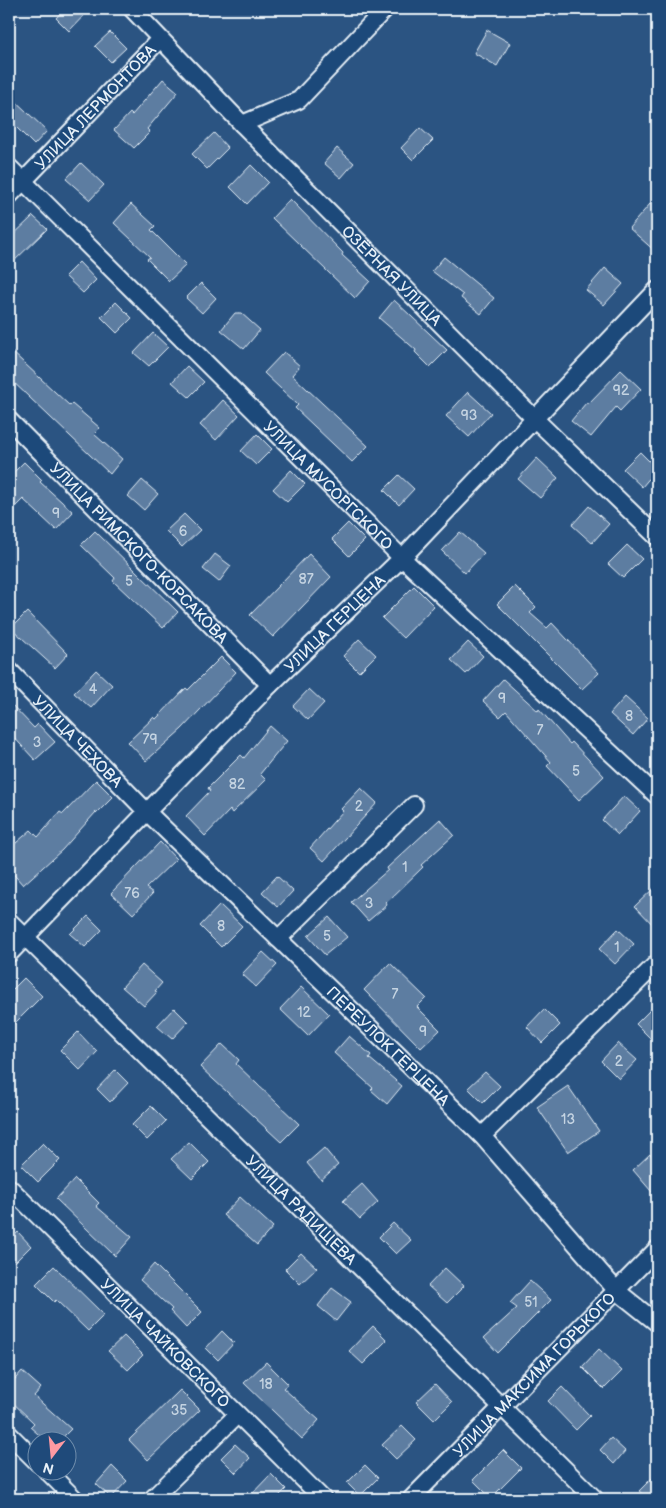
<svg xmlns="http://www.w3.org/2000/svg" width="666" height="1508" font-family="'Balsamiq Sans',sans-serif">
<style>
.building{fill:#5d7da1;stroke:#e8f1f8}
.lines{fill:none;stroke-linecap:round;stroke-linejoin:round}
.minor-casing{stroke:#e8f1f8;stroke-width:20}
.minor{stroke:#1f4a7a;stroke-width:16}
.labels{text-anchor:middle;stroke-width:4;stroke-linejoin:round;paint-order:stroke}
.number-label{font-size:14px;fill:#c5d4e2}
.street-label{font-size:16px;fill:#e8f1f8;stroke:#1f4a7a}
</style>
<rect width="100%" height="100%" fill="#2b5482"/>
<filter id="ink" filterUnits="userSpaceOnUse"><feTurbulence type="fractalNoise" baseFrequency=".02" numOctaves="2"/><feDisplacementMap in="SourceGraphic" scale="10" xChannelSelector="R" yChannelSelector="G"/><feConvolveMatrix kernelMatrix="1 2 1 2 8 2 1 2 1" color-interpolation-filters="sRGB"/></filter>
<g filter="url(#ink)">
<path class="building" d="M64,9H90L69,31L56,18Z
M487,30L510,43L497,66L474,53Z
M110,32L126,48L111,62L95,46Z
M163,79L178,92L147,129L150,132L134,148L114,130L130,113L132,115Z
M9,95L47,131L34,145L9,120Z
M420,128L433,140L413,160L401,148Z
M214,133L228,148L207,169L192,154Z
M337,148L354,163L341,178L324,163Z
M81,163L104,185L90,200L66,179Z
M251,165L268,182L247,204L230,187Z
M657,196V253L629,228Z
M290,199L343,253L342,255L370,281L355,298L272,218Z
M131,204L155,226L151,230L186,265L169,281L147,259L150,257L114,223Z
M33,216L47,229L9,266V239Z
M444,257L494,298L481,314L461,298L463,295L432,271Z
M79,262L96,280L83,293L65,276Z
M605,268L623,284L604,305L586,290Z
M201,283L216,298L202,313L186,298Z
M394,300L447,350L430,367L415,352L416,350L379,318Z
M116,302L132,318L117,333L101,317Z
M235,313H241L260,330L244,349L221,330Z
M153,333L168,347L149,366L134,353Z
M9,349L70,406L72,404L100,428L94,434L122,459L110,474L9,378Z
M284,352L300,366L292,375L368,446L352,462L295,408L298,405L264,373Z
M187,366L204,382L189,397L172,382Z
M621,370L641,389L620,411L616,407L591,437L571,421L586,403L588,404Z
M468,392L491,413L469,437L446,416Z
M223,400L239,415L216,440L200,425Z
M257,434L272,449L256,465L241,451Z
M640,452L657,469L642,487L623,469Z
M537,458L558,478L540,498L518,479Z
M24,462L42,480L40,482L73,512L56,530L23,499L16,506L9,499V477Z
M291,470L305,484L287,502L273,489Z
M399,475L414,489L399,505L384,490Z
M142,480L158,494L144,510L128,496Z
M589,506L609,524L592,543L572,525Z
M184,514L200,530L182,547L166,531Z
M348,523L365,540L349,556L332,539Z
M95,531L178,612L163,628L113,581L115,578L81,545Z
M460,532L484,553L465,573L442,551Z
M627,545L642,559L623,578L608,564Z
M215,554L231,566L219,582L203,569Z
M309,554L331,577L273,637L250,615Z
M414,586L434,606L403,638L382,618Z
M515,586L536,607L530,613L547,628L552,623L599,673L582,689L497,604Z
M27,612L68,654L55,668L11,628Z
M359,639L376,655L359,672L343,656Z
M468,642L483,656L466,674L451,660Z
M221,657L236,672L182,729L146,761L128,742L154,717L156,719L186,688L188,690Z
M96,670L112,685L91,708L74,693Z
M503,679L538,711L539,709L570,744L572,742L604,776L579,800L547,766L551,762L506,711L500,717L483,701Z
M309,689L324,703L308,720L293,706Z
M625,697L648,718L633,735L610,714Z
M9,702L34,728L38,724L55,742L35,760L9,732Z
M270,726L287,741L260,774L266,780L232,813L230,810L205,836L186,816L210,791L208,788L241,755L244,758Z
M96,780L113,797L97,813L96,812L62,850L23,885L9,869V849L31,830L38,837L60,812L63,814Z
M361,788L377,803L324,861L310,848L343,811L341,809Z
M624,796L640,811L618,835L602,820Z
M440,819L454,835L421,865L423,867L386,903L387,905L368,921L351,902L388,870L387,868Z
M160,842L176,859L146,888L153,893L133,914L111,893Z
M277,876L293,891L278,907L262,892Z
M657,885V929L635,906Z
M220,905L242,926L221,947L200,926Z
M88,916L102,930L85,947L70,934Z
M329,917L347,937L325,955L308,936Z
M618,929L634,944L615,964L599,949Z
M263,952L277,965L256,987L242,974Z
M390,963L426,998L417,1007L440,1030L421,1048L364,990Z
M142,965L162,983L155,991L157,992L144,1006L122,987Z
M24,978L42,996L9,1029V993Z
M301,987L329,1014L308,1036L280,1009Z
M657,1003V1045L636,1024Z
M174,1008L188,1022L172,1039L157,1026Z
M544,1009L560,1025L542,1043L527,1027Z
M78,1032L97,1052L80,1070L60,1050Z
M349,1036L371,1055L369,1058L402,1086L387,1104L371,1090L373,1088L334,1053Z
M618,1043L637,1060L619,1079L601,1061Z
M222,1044L239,1060L236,1064L299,1124L281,1142L200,1067Z
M115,1070L128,1083L110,1102L97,1089Z
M485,1072L500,1086L483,1103L468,1088Z
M568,1086L599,1131L568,1152L537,1107Z
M151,1106L166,1121L147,1140L132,1125Z
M189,1142L209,1162L192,1179L171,1159Z
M43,1143L60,1160L38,1182L21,1165Z
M324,1148L338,1165L321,1180L307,1163Z
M650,1154L657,1162V1198L633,1170Z
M75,1179L99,1203L96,1206L132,1237L115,1256L56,1199Z
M362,1184L378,1202L360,1219L343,1201Z
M240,1197L273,1227L257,1245L223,1215Z
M393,1223L411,1240L396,1254L379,1237Z
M18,1232L31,1246L15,1262L9,1255V1241Z
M301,1253L317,1268L300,1284L285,1269Z
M154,1264L202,1312L186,1328L170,1311L172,1309L140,1280Z
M54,1266L104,1315L88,1331L56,1300L54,1302L36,1284Z
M445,1268L464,1286L447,1303L428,1286Z
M530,1281L551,1300L498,1353L484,1338L517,1308L510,1303Z
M332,1288L351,1302L336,1321L318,1306Z
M373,1326L387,1340L363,1364L349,1351Z
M222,1331L234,1343L218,1360L206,1348Z
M124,1336L143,1355L128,1370L108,1351Z
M599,1349L622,1371L604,1389L582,1367Z
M266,1362L288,1384L283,1388L319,1420L302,1439L244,1383Z
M22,1371L41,1388L34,1396L71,1429L60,1440H45L30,1427L34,1423L9,1399V1386Z
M435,1384L452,1402L434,1420L416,1402Z
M562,1387L590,1416L576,1430L548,1401Z
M180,1390L200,1410L148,1460L129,1440Z
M402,1426L416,1440L396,1459L382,1445Z
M611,1438L625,1451L614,1464L600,1450Z
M235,1444L250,1458L236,1473L221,1458Z
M503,1450L521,1468L491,1498L473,1480Z
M365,1465L378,1478L360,1496L347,1483Z
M112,1466L127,1481L111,1498L96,1484Z
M657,1473V1499H648L639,1491Z
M271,1474L286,1489L276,1499H247Z"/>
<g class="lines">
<g class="minor-casing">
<g id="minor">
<path id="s1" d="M132,9L242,124L534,418L657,537"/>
<path d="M242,124L299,100L385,9"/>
<path id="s2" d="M9,167L402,558L657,796"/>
<path id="s3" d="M9,196L160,39"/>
<path id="s4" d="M9,420L270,685"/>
<path id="s5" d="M9,670L147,812L482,1136L617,1291L657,1323"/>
<path id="s6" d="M9,921L595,1499"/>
<path d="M278,939L414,805"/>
<path id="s7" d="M9,954L270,685L402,558L657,290"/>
<path d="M482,1136L657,963"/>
<path id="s8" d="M9,1187L323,1499"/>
<path d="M9,1434L38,1463"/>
<path d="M46,1470L75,1499"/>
<path d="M152,1499L237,1415"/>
<path id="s9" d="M411,1499L657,1249"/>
</g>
</g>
<use href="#minor" class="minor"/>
</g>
</g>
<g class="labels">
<g class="number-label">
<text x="621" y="395">92</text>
<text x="469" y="420">93</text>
<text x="56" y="518">9</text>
<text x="183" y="536">6</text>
<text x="306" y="584">87</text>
<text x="129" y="586">5</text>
<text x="93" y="694">4</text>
<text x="502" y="703">9</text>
<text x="629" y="721">8</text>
<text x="540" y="735">7</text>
<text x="150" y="744">79</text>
<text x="37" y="747">3</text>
<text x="576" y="776">5</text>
<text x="237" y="789">82</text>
<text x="359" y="811">2</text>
<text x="405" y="872">1</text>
<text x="132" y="898">76</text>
<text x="369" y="908">3</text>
<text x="221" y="931">8</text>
<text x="327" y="941">5</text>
<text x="617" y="952">1</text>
<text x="395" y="999">7</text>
<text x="304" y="1017">12</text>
<text x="423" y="1036">9</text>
<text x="619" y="1066">2</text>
<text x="568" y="1124">13</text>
<text x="531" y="1307">51</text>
<text x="266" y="1389">18</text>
<text x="179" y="1415">35</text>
</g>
<g class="street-label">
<text dy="6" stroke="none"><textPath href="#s3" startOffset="124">УЛИЦА ЛЕРМОНТОВА</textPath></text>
<text dy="6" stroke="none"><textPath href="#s1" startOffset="372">ОЗЁРНАЯ УЛИЦА</textPath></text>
<text dy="6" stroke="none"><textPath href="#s2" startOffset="451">УЛИЦА МУСОРГСКОГО</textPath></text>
<text dy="6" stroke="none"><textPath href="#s4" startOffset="186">УЛИЦА РИМСКОГО-КОРСАКОВА</textPath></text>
<text dy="6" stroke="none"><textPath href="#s7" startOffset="464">УЛИЦА ГЕРЦЕНА</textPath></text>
<text dy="6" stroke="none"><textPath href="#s5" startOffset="99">УЛИЦА ЧЕХОВА</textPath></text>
<text dy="6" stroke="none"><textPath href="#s5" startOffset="534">ПЕРЕУЛОК ГЕРЦЕНА</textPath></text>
<text dy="6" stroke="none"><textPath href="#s6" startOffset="411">УЛИЦА РАДИЩЕВА</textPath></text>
<text dy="6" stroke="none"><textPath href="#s8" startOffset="221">УЛИЦА ЧАЙКОВСКОГО</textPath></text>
<text dy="6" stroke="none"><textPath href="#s9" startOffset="175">УЛИЦА МАКСИМА ГОРЬКОГО</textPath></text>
</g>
</g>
<rect width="666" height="1508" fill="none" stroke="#1f4a7a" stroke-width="30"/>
<rect x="15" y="15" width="636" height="1478" fill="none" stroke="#e8f1f8" stroke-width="2" filter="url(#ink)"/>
<g transform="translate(52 1456) rotate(196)"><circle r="24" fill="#1f4a7a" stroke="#6f8dac"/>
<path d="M0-4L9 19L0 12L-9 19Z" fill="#ff9aa2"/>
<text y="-8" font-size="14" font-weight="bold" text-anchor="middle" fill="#e8f1f8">N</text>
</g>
</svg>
